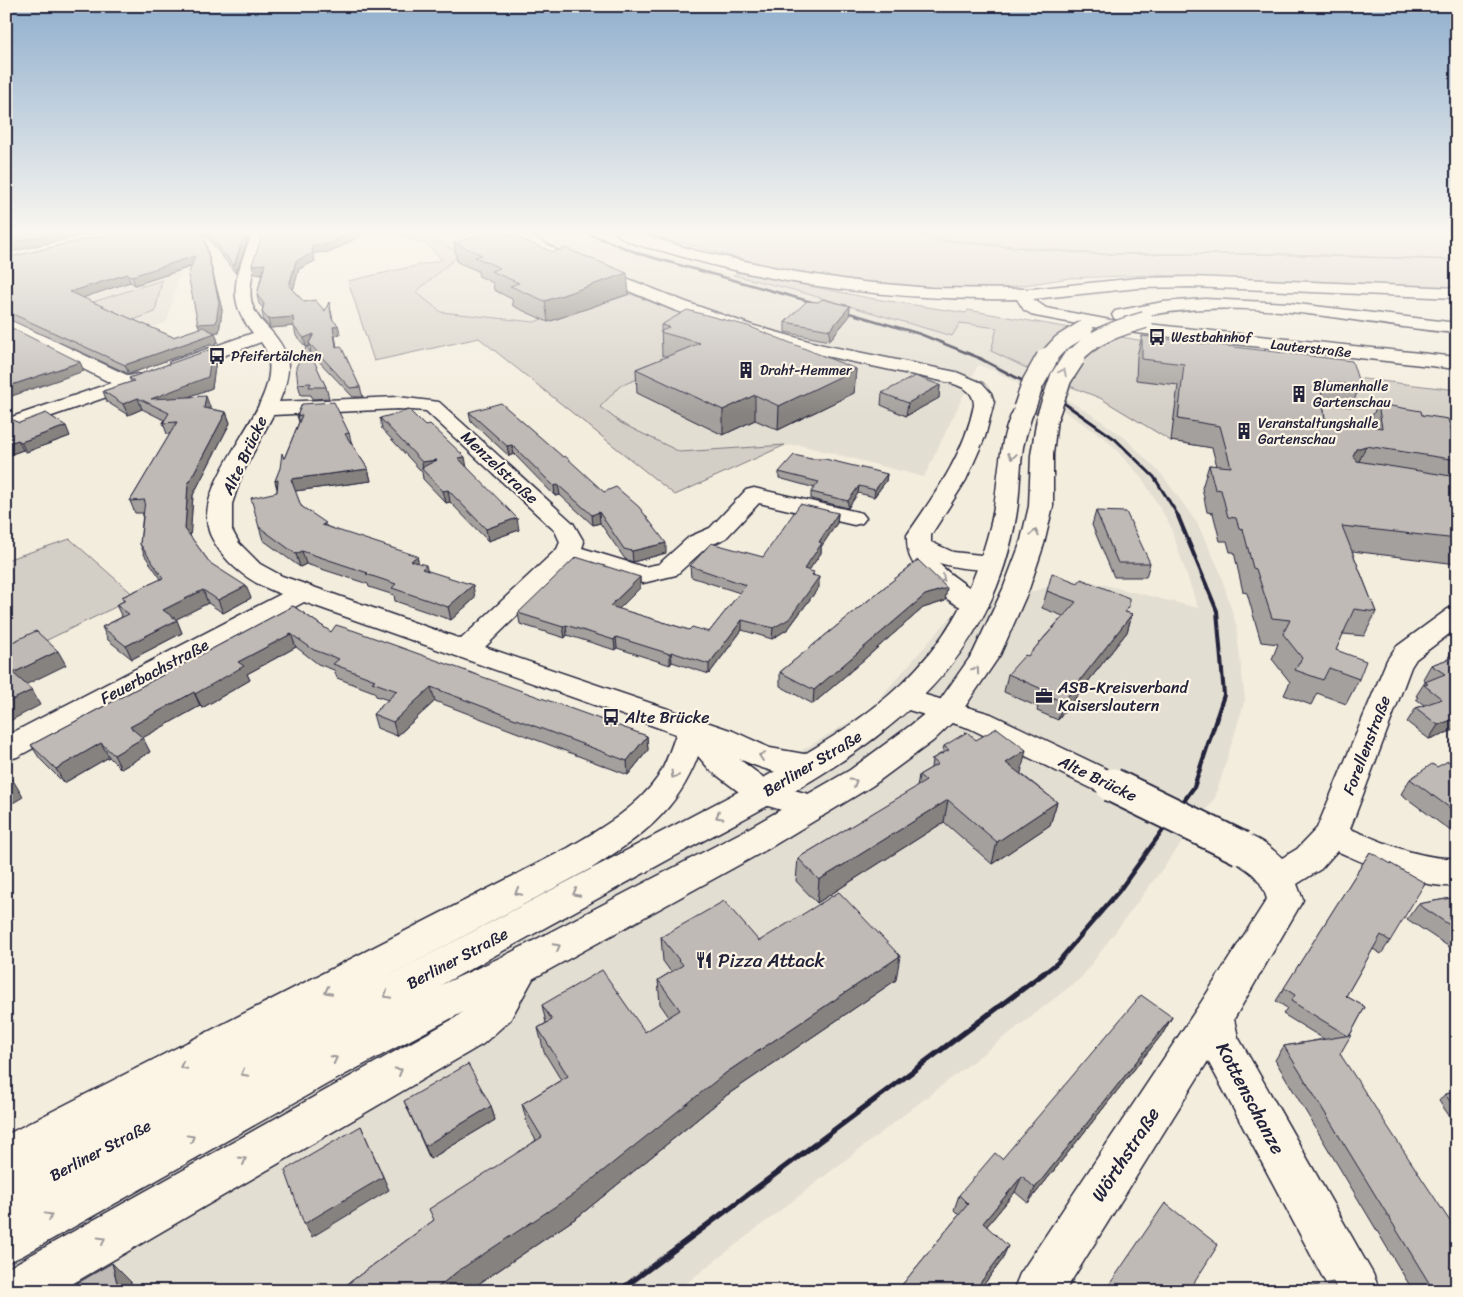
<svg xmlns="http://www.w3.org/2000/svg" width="1463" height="1297" font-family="Sriracha,sans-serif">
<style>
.built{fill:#e3ded2}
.green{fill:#d4cfc6;stroke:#7b7880}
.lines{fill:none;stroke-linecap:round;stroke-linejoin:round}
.stream{fill:#75727b;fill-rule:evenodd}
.minor-casing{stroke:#22223b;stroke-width:3}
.secondary-casing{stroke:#22223b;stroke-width:3}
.minor{fill:#fcf5e5;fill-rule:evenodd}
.secondary{fill:#fcf5e5;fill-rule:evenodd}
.rail-far4{stroke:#22223b;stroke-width:2.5}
.rail-far3{stroke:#22223b;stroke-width:3}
.rail-far2{stroke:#22223b;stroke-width:4}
.rail-far1{stroke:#22223b;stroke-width:4.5}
.rail{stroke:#22223b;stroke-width:5.5}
.minor-bridge-casing{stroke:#22223b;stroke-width:37;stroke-linecap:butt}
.secondary-bridge-far1-casing{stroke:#22223b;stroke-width:19;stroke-linecap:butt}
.secondary-bridge-casing{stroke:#22223b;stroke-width:24;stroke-linecap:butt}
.minor-bridge{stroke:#fcf5e5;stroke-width:33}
.secondary-bridge-far1{stroke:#fcf5e5;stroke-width:16}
.secondary-bridge{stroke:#fcf5e5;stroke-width:21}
.wall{fill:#a4a09d;stroke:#22223b;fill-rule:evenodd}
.shaded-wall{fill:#86827f;stroke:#22223b}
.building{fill:#bfbab6;stroke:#22223b}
.oneway{stroke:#9a9698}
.labels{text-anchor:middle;stroke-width:4.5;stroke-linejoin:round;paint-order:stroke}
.far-poi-label{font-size:14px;fill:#22223b;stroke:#fcf5e5;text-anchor:start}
.far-street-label{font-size:14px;fill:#22223b;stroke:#fcf5e5}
.street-label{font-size:16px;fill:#22223b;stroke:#fcf5e5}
.poi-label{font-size:16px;fill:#22223b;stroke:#fcf5e5;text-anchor:start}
.near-poi-label{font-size:19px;fill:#22223b;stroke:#fcf5e5;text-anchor:start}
.near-street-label{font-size:19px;fill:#22223b;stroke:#fcf5e5}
</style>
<rect width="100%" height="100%" fill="#f3edde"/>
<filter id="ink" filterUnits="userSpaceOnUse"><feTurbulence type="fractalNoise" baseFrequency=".02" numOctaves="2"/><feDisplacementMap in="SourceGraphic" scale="10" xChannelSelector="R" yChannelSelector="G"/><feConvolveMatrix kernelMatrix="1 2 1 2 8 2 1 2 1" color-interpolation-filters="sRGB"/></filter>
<g filter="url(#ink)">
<path class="built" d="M418,233H595L645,252L794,290L952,336L960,323L997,328L992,352L1039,374L1030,377L1094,416L1125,438L1163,476L1197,523L1219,569L1236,624L1245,700L1215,798L1081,978L676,1291H6V1264L359,1064L331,1005L734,791L869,710L957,610L1081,579L1198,608L1169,523L1142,478L1106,439L1055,405L997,372L978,365L924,477L800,445L680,452L621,423L600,407L620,386L741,337L631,294L594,306L587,303L534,322L441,312L416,293L459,254L440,241Z
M190,252L178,280L167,322L150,328L198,350L191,353L76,300Z"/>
<path class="green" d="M392,233C422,233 435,238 460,254L416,292L441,312L534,322L587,303L594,306L631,294L742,337L620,386L600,407L621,423L680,452L785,445L675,495L479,338L374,361L348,281L442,260L427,245Z
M644,233H1457V288L1153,275L1070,278L998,289L950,291L875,284L774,267Z
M740,272L869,298L966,313L968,310L1144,341L1143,353L1457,390V484L1318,465L1171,441L1100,398L1039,374L991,351L997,328L960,323L952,336L794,290L733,275Z
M162,280L155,312L131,321L90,303Z
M70,539L136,597L16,655L6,646V560Z"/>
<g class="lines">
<path class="stream" d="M917,233L939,239L1095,253H1276L1457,259V261L1276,255H1095L939,241L908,233Z"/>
<g class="minor-casing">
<path id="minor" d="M252,233H266C259,255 246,281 252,304C255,314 262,322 269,329C293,355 292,371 279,402L398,397L439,402L573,523L584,542L582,548L644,567L659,564L689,537L710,528L746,490L754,488L862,513L866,518L862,523L854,525L759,503L726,538L707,547L676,575L643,583L573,561L485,647L733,731L770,748L821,757L826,765L821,773C796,781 762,769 739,759L772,784L823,798L828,807L823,816L812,819L751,801L710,770L698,756C677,812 640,837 592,868L6,1180V1135L568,848C600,829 636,809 658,777C666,764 671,748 676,734L304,602L17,757L6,760V736L281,594C256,585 235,572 220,551C216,545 211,538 209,531C191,472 300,394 261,342L184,370H170L168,366L170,362L253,333C223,297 238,273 252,233ZM398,409L426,411L555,531L560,542L557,549L461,639L282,576L260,564L239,543L232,530V504L242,474L273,415Z
M510,233H528L558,251L686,302L751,325L823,345L956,372L982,383L991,393L994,402L985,437L966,480L931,535V542L953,552L1000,557L1003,562L1000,567C980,572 958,568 939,563C952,579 979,590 989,605L985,611C960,617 920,580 910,557C907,549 907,543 907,535C935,494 964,455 974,405C974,391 963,387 951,383L821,355L739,333L674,310L548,257Z
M6,318L129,376L137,374L144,376L147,380L144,384L6,432V419L111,383L6,330Z
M1457,607V628L1416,659L1411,667L1350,829C1384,842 1419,860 1457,858V886C1416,888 1374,867 1337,851L1321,869L1297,884L1303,900L1234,1019L1238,1037L1373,1274L1380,1291H1330L1208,1061L1065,1291H1013L1020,1274L1200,1004L1267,899C1257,864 1236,871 1224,848L1229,839C1232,838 1237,835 1241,835C1255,834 1273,849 1282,858L1297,849L1317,828L1387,660L1396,647L1448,609Z
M905,689L991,714L1123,777L1128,785L1123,793L1112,797L1101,793L969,728L895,706L890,699L895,692Z
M521,950L534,954L540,966L510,1020L483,1044L60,1291H6V1269L455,1018L482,996L508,954Z"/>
</g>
<g class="secondary-casing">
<path id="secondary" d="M617,233H638L697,251L796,272L863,282L930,288L1031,289L1138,278L1191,277L1457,288V298L1191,287L1138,288L1033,299L1046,308L1110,320L1457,357V369L1110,330L1035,316L1024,310L1017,299C899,301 776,286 663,251C650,248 626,244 617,233Z
M1205,299L1289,303L1457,323V333C1373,326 1288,305 1204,309C1176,310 1149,315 1121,320L1115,319L1112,315L1115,311L1163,302Z
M1024,403L1031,405L1034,409C1030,422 1026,434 1023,447C1020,466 1020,485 1018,504C1014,535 1005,569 992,598C934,728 795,790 677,855C598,898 520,942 441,985L508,954L742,832L850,770L911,725L938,703L973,653L1003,589L1020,544L1029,506L1031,455L1037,418L1040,414L1047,412L1054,414L1057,418L1053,455V506L1044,544L1029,589L1000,655L958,717L933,741L872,786L766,850L534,978L465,1011L329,1083L22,1256L6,1263V1177L751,785C870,718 954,668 990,527C1000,491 996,435 1017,405Z"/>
</g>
<use href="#minor" class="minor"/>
<use href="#secondary" class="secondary"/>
<path class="rail-far4" d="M587,233L640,254L819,304
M836,309L920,334L982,359"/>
<path class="rail-far3" d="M979,358L1061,401L1115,439L1154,477L1179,517"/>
<path class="rail-far2" d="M1178,516L1217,611L1224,695L1216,719"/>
<path class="rail-far1" d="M1043,974L1057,963L1119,891L1194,787L1217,717"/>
<path class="rail" d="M619,1291L1044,973"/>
<g class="minor-bridge-casing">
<path id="minor-bridge" d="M1112,785L1241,848"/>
</g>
<g class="secondary-bridge-far1-casing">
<path id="secondary-bridge-far1" d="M1046,359L1061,343L1085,328
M1073,359C1091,336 1118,328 1145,320"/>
</g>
<g class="secondary-bridge-casing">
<path id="secondary-bridge" d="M1024,409L1033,383L1047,358
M1047,418L1061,378L1074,358"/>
</g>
<use href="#minor-bridge" class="minor-bridge"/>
<use href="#secondary-bridge-far1" class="secondary-bridge-far1"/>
<use href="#secondary-bridge" class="secondary-bridge"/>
</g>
<path class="wall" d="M203,233L222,310L219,332H214L215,333L218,342L129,374L6,318V258ZM191,267L200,328L173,337L82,298L130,282L135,285Z
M204,233H250L236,274Z
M360,236L331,252L313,253L315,261L299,269L293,290L304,302L325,311L329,302L333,320L338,325L340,334L335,336L337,347L360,387L363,397H353L311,353L310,346L307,347L326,387L329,398L312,399L311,395H301L298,384L306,347L296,336L294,326L270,328L264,321L262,312L263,308L259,304L257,295L262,273L255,274L252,265Z
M454,243L629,294L548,322L513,306L512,299L494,290L493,283L479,276L478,271L457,262Z
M850,306L849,317L829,341L785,332V322Z
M661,325L856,369L854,393L778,430L755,420L723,435L637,393L636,369L667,357L662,355Z
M1142,336L1360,386L1351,407L1323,403L1325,419L1368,425L1378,404L1422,415L1453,437L1457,438V564L1352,551L1376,612L1364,636L1343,634L1336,650L1359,679L1346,704L1317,693L1311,705L1284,695L1290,682L1272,659L1278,644L1261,642L1247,593L1243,592L1234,552H1230L1227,541H1220L1213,513L1207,512L1202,488L1209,465L1217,466L1212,448L1171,441L1178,385L1136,380L1137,356Z
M212,349L216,360L212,388L190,396L210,407V409L226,412L230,423L193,495L190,536L210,563L251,598L223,613L208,603L176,619L182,633L132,659L108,640L102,627L122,617L116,605L124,601L122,597L161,579L145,556L140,544L143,513H135L130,501L170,434H167L163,423L164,420L142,409L128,415L107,402L103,391L131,382L129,378Z
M940,385L939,398L906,416L881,405L882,393Z
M302,404L349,433L352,445L368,469L371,481L295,491L301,506L328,527L418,563L428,571L475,598L451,620L395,601L394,595L369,587L368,584L306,564L300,567L263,540L259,527L277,492V489L275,481L299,422L297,416Z
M469,412L666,553L633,562L625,559L600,523L593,525L560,495L555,496L514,454L509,456L471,421Z
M380,418L467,467L519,530L488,541L450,502L446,503L423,479L422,472L382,429Z
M6,422L19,423L70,436L26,452L23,450L6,456Z
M811,459L887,474L886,481L874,497L858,493L848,508L811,499V492L815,488L779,478V472Z
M1096,511L1150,563L1146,577H1114L1092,525Z
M838,513L837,523L821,547V553L809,570L814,575L819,587L788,629L772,639L742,630L709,674L672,662L670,665L617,648L615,650L567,635L565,638L520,624L518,613L640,577V588L619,609L689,630L709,632L740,593L691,577L690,566L763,557Z
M918,560L945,601L923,608L813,704L780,686V672Z
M1047,591L1132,614L1127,632L1058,720L1037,711L1038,707L1004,692L1008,674L1028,656L1063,616L1042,608Z
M293,606L331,632L647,736L648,750L628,775L435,701L397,736L377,728L373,714L388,700L376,696L374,692L337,678L334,670L318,664L296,647L247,674L250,680L202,708L200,706L142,738L150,752L121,769L109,757L64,783L40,759L31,745Z
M1457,642V729L1429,739L1407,722L1416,708L1424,705L1416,699L1418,697L1416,696L1425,682L1426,681L1423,679L1431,665L1449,659L1448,658Z
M944,746L1021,773H1020L1057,802L1050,825L992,864L944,822L817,903L796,881L798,858L917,787L919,775L931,768L932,759L942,753Z
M1457,766V834L1456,835L1401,794L1410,779L1437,767Z
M1370,852L1390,941L1381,954L1373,949L1346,996L1365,1007L1340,1054L1457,1291H1413L1275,1060L1284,1046L1324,1039L1283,1014L1287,1008L1276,1001Z
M1457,897V952L1407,919L1418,904Z
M661,937L759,941L896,980L727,1095L579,1216L468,1291H338L434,1220L536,1140L528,1127L522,1104L561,1080L544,1052L538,1028L546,1023L542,1005L645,1032L669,1017L660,1004L658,980L671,972L663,961Z
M1172,1017L1163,1033L1028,1203L1015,1192L987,1226L1002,1260L979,1291H897L959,1215L954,1210L959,1195Z
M1457,1092V1127L1439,1101L1445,1094Z
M404,1101L491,1106L495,1120L430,1159Z"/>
<path class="shaded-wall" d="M55,233H93L6,253V244Z
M203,233L222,310L219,332L201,333L198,324Z
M245,233H250L236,274L234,266Z
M349,233H360V236L331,252L313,253L315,261L299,269L292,294L289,286L296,261L311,245Z
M195,256L198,264L135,285L132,276Z
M265,264L267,273L255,274L252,265Z
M627,273L629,294L548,322L545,301Z
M127,274L130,282L73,301L70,292Z
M329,302L334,327L338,325L340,334L335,336L338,356L336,347Z
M850,306L849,317L829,341L830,330Z
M293,317L295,326L270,328L268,319Z
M215,333L218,342L129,374L125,365Z
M314,334L309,343L310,346L306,347L304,338Z
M212,349L216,360L212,388L159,408L151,399Z
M80,362L84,371L6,398V387Z
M856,369L854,393L778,430L779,406Z
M940,385L939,398L906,416L908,403Z
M755,395V420L723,435V410Z
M206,396L210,407L208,419L204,408Z
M138,398L142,409L128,415L123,404Z
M226,412L230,423L193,495L190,541L185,529L188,484Z
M66,426L70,436L26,452L21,442Z
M18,440L23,450L6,456V444Z
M512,445L514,454L509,456L507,446Z
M1366,446L1356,468L1346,471L1356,449Z
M465,457L467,468L458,458Z
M437,460L423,470L422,462Z
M368,469L371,481L295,491L291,479Z
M887,474L886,481L874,497L875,490Z
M278,480L279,493L275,481Z
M558,485L560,495L555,496L554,486Z
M859,486L858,493L848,508V501Z
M448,490L450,502L446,503L443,491Z
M599,512L600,523L593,525L592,515Z
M838,513L837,523L821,547V553L803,579L804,569L819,542Z
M517,518L519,530L488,541L486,529Z
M666,543V553L633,562L632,551Z
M302,551L306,564L300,567L296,554Z
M417,556L420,569L411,561Z
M426,565L429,578L422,569Z
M640,577V588L611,617L610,606Z
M819,577V587L788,629L772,639L773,628Z
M473,585L475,598L451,620L448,607Z
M246,586L251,598L223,613L218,600Z
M947,588L945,601L923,608L813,704L814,690L925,595Z
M203,590L208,603L169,623L163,610Z
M1132,614L1127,632L1058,720L1063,702Z
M177,620L182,633L132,659L126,646Z
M742,620V630L709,674V664Z
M566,625L567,635L565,638L563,627Z
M291,634L296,647L247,674L250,680L202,708L195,694L238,662Z
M616,637L617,648L615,650L614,640Z
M58,651L66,665L21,687L13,673Z
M671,652L672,662L670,665V654Z
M431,687L435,701L397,736L393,722Z
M32,690L40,705L6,723V703Z
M194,692L200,706L137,741L130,727Z
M1457,718V729L1429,739L1438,725Z
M647,736L648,750L628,775L627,761Z
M143,738L150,752L121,769L114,755Z
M101,743L109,757L64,783L56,769Z
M1026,750L1021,773L1001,786L1006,763Z
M14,782L23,797L6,807V786Z
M948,800L944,822L817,903L819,880Z
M1057,802L1050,825L992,864L997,842Z
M6,807L11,815L6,817Z
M900,956L896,980L727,1095L579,1216L468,1291H433L458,1271L727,1072Z
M1172,1017L1163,1033L1028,1203L1035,1188Z
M491,1106L495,1120L430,1159L425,1146Z
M361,1126L389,1190L312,1237L304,1224Z
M1022,1176L1015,1192L978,1237L983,1223Z
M1008,1246L1002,1260L979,1291H974Z
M112,1263L131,1282L133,1291H119Z"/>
<path class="building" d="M6,233H55L6,244Z
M112,233H203L219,302L216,323L198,324L188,275L195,256L132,276L127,274L70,292L173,337L203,327L215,333L125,365L6,311V258Z
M208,233H245L234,266Z
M263,233H349L329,244L311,245L313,253L296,261L289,286L304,302L315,300L325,311L329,302L332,319L338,325L333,327L336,347L341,346L360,387L350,388L309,343L314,334L304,338L294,327L293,317L268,319L262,312L264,304L257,295L265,264L252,265Z
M486,233H506L553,252L565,248L627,273L545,301L510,286L519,283L491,271L500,268L475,257L482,255L454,243Z
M822,299L850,306L830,330L785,322L807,301L818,302Z
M687,310L748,326L856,369L779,406L755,395L723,410L636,369L700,343L660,332L669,327L661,325Z
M6,325L80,362L6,387Z
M1142,336L1352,361L1360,386L1320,381L1325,419L1382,428L1378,404L1421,411L1422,415L1448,419L1453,437L1457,438V460L1366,446L1356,449L1353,456L1357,461L1457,477V539L1342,526L1376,612L1354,609L1336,650L1366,661L1359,679L1329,668L1323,680L1295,670L1302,658L1283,634L1290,620L1272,618L1256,569L1253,568L1243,529L1239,528L1236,518L1228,517L1221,490L1215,489L1209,465L1231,467L1220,426L1178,419L1184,364L1142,359Z
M307,346L316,365L326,387H309L311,383L298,384L296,367Z
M212,349L208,377L151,399L206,396L204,408L226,412L188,484L185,529L210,563L246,586L218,600L203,590L163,610L177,620L126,646L102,627L129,614L116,605L126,600L122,597L163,578L140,544L145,500L130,501L177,422L163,423L169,413L138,398L123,404L103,391L134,381L129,378Z
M915,376L940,385L908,403L882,393Z
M334,402L349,433L345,434L368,469L291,479L301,506L326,523L322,525L417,556L411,561L426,565L422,569L473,585L448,607L392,588L396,584L366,574L368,573L302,551L296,554L259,527L251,498L277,492L278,480L275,481L280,468L282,453L284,459L302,415L297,416L302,404Z
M501,403L563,457L565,456L604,492L616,487L639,507L666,543L632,551L624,549L599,512L592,515L558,485L554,486L512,445L507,446L469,412Z
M409,410L425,426L430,424L465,457L458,458L517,518L486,529L448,490L443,491L421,468L437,460L422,462L380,418Z
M46,413L66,426L21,442L18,440L6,444V422L14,420L19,423Z
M794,455L811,459H825L887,474L875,490L859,486L848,501L811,492L819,482L779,472Z
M800,504L838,513L819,542L822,543L804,569L814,572L812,575L819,577L789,619L773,628L742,620L709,664L671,652L670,654L616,637L614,640L566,625L563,627L518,613L576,557L640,577L610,606L689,630L692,627L709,632L746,585L690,566L711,543L763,557Z
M1096,511L1126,512L1150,563H1118Z
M918,560L947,588L925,595L814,690L780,672Z
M1052,573L1078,583L1081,579L1129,598V607L1125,612L1132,614L1063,702L1042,693L1044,690L1008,674L1025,655L1028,656L1076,602L1047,591Z
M293,606L331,632L336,625L355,631L647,736L627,761L431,687L393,722L373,714L397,691L372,682L375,680L333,664L339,659L314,650L291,634L238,662L244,666L195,694L194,692L130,727L143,738L114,755L101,743L56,769L31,745Z
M36,631L58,651L13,673L32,690L6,703V645Z
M1457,656V718L1438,725L1416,708L1442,699L1424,685L1428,684L1425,682L1445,674L1431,665Z
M997,728L1026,750L1006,763L1057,802L997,842L948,800L819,880L798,858L926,781L919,775L938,764L932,759L949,750L944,746L967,732L976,740Z
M1448,761L1457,766V813L1410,779L1432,764L1437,767Z
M6,774L14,782L6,786Z
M1370,852L1425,883L1390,941L1381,935L1346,996L1365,1007L1350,1035L1348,1036L1291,1001L1295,995L1284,988Z
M839,892L900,956L727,1072L574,1194L458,1271L433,1291H338L434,1220L429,1209L542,1137L522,1104L568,1076L538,1028L552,1020L542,1005L602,970L645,1032L680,1010L658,980L683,965L661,937L724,901L759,941Z
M1457,897V930L1418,904Z
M1141,995L1172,1017L1035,1188L1022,1176L983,1223L1008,1246L974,1291H897L968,1204L959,1195L995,1153L1002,1159Z
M1351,1035L1340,1054L1457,1232V1291H1434L1284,1046Z
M468,1064L491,1106L425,1146L404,1101Z
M1457,1092V1111L1445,1094Z
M361,1126L383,1177L304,1224L285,1170Z
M1165,1203L1218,1245L1189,1291H1105Z
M112,1263L119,1291H64Z
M1333,1282L1337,1291H1289Z"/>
<defs><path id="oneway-chevron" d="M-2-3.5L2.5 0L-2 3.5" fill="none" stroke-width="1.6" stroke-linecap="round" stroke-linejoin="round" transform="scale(1.25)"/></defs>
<g class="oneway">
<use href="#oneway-chevron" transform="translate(1063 372) rotate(-64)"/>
<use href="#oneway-chevron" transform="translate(1012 456) rotate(98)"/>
<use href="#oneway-chevron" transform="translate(1035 533) rotate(-77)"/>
<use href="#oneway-chevron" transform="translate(942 579) rotate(42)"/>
<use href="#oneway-chevron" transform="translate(976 670) rotate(-55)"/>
<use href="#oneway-chevron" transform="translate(762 756) rotate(-161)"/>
<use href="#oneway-chevron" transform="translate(674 775) rotate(122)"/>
<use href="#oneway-chevron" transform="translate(854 782) rotate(-31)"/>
<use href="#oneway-chevron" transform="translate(719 816) rotate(152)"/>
<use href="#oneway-chevron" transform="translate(518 892) rotate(152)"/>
<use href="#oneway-chevron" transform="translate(576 893) rotate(152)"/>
<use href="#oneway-chevron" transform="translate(557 947) rotate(-28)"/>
<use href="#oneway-chevron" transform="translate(328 991) rotate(153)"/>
<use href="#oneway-chevron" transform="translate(387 995) rotate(152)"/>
<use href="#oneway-chevron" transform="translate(334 1059) rotate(-27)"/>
<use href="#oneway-chevron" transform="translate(183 1066) rotate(153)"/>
<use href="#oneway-chevron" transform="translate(399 1071) rotate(-30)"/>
<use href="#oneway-chevron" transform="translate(244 1073) rotate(152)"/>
<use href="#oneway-chevron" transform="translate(191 1138) rotate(-29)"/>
<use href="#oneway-chevron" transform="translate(243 1160) rotate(-30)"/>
<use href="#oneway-chevron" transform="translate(49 1216) rotate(-29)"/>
<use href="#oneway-chevron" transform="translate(102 1240) rotate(-30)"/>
</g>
</g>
<linearGradient id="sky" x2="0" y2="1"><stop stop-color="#90afce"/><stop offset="0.56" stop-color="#faf7f0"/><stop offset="1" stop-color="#faf7f0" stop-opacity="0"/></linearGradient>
<rect width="1463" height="415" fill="url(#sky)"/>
<defs>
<g id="bus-bare" transform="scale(1.35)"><path d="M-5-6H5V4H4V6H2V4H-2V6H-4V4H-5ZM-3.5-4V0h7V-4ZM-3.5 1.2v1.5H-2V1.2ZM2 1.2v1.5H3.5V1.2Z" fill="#22223b" stroke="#fcf5e5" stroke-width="2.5" paint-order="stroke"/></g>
<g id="building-bare" transform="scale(1.35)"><path d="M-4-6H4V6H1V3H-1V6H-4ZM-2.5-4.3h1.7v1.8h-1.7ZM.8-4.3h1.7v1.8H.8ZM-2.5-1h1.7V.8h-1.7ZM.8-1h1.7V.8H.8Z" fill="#22223b" stroke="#fcf5e5" stroke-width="2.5" paint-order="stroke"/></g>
<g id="office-bare" transform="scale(1.35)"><path d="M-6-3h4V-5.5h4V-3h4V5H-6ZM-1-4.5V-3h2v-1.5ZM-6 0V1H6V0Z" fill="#22223b" stroke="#fcf5e5" stroke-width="2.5" paint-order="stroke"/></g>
<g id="restaurant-bare" transform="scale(1.35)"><path d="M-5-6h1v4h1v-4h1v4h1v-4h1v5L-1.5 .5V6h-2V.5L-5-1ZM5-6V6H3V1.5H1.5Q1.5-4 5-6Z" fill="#22223b" stroke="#fcf5e5" stroke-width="2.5" paint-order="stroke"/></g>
</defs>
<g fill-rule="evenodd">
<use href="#bus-bare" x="1157" y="337"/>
<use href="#bus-bare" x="217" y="356"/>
<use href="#building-bare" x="746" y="370"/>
<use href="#building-bare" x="1299" y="394"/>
<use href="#building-bare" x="1244" y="431"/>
<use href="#office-bare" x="1044" y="696"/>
<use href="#bus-bare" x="611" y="717"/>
<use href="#restaurant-bare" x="704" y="960"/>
</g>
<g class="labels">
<g class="far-poi-label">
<text x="1171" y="342">Westbahnhof</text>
<text x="231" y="361">Pfeifertälchen</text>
<text x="760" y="375">Draht-Hemmer</text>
<text x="1313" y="391">Blumenhalle<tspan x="1313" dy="16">Gartenschau</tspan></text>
<text x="1258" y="428">Veranstaltungshalle<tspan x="1258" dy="16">Gartenschau</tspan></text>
</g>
<g class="far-street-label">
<text transform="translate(1311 348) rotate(6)" y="5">Lauterstraße</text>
</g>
<g class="street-label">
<text transform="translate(244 455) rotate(-65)" y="6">Alte Brücke</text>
<text transform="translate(500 467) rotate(43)" y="6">Menzelstraße</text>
<text transform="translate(154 671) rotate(-28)" y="6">Feuerbachstraße</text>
<text transform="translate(1366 745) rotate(-69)" y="6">Forellenstraße</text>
<text transform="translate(812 763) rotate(-31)" y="6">Berliner Straße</text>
<text transform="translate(1098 778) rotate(26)" y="6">Alte Brücke</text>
<text transform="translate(457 958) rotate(-28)" y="6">Berliner Straße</text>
<text transform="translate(100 1150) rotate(-28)" y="6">Berliner Straße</text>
</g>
<g class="poi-label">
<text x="1058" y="693">ASB-Kreisverband<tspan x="1058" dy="18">Kaiserslautern</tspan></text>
<text x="625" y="723">Alte Brücke</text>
</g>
<g class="near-poi-label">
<text x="718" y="967">Pizza Attack</text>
</g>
<g class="near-street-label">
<text transform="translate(1251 1098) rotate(62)" y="7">Kottenschanze</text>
<text transform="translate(1125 1154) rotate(-57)" y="7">Wörthstraße</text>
</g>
</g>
<rect width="1463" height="1297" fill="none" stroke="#fcf5e5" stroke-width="25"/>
<rect x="12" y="12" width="1438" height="1272" fill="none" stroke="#22223b" stroke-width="2" filter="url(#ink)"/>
</svg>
